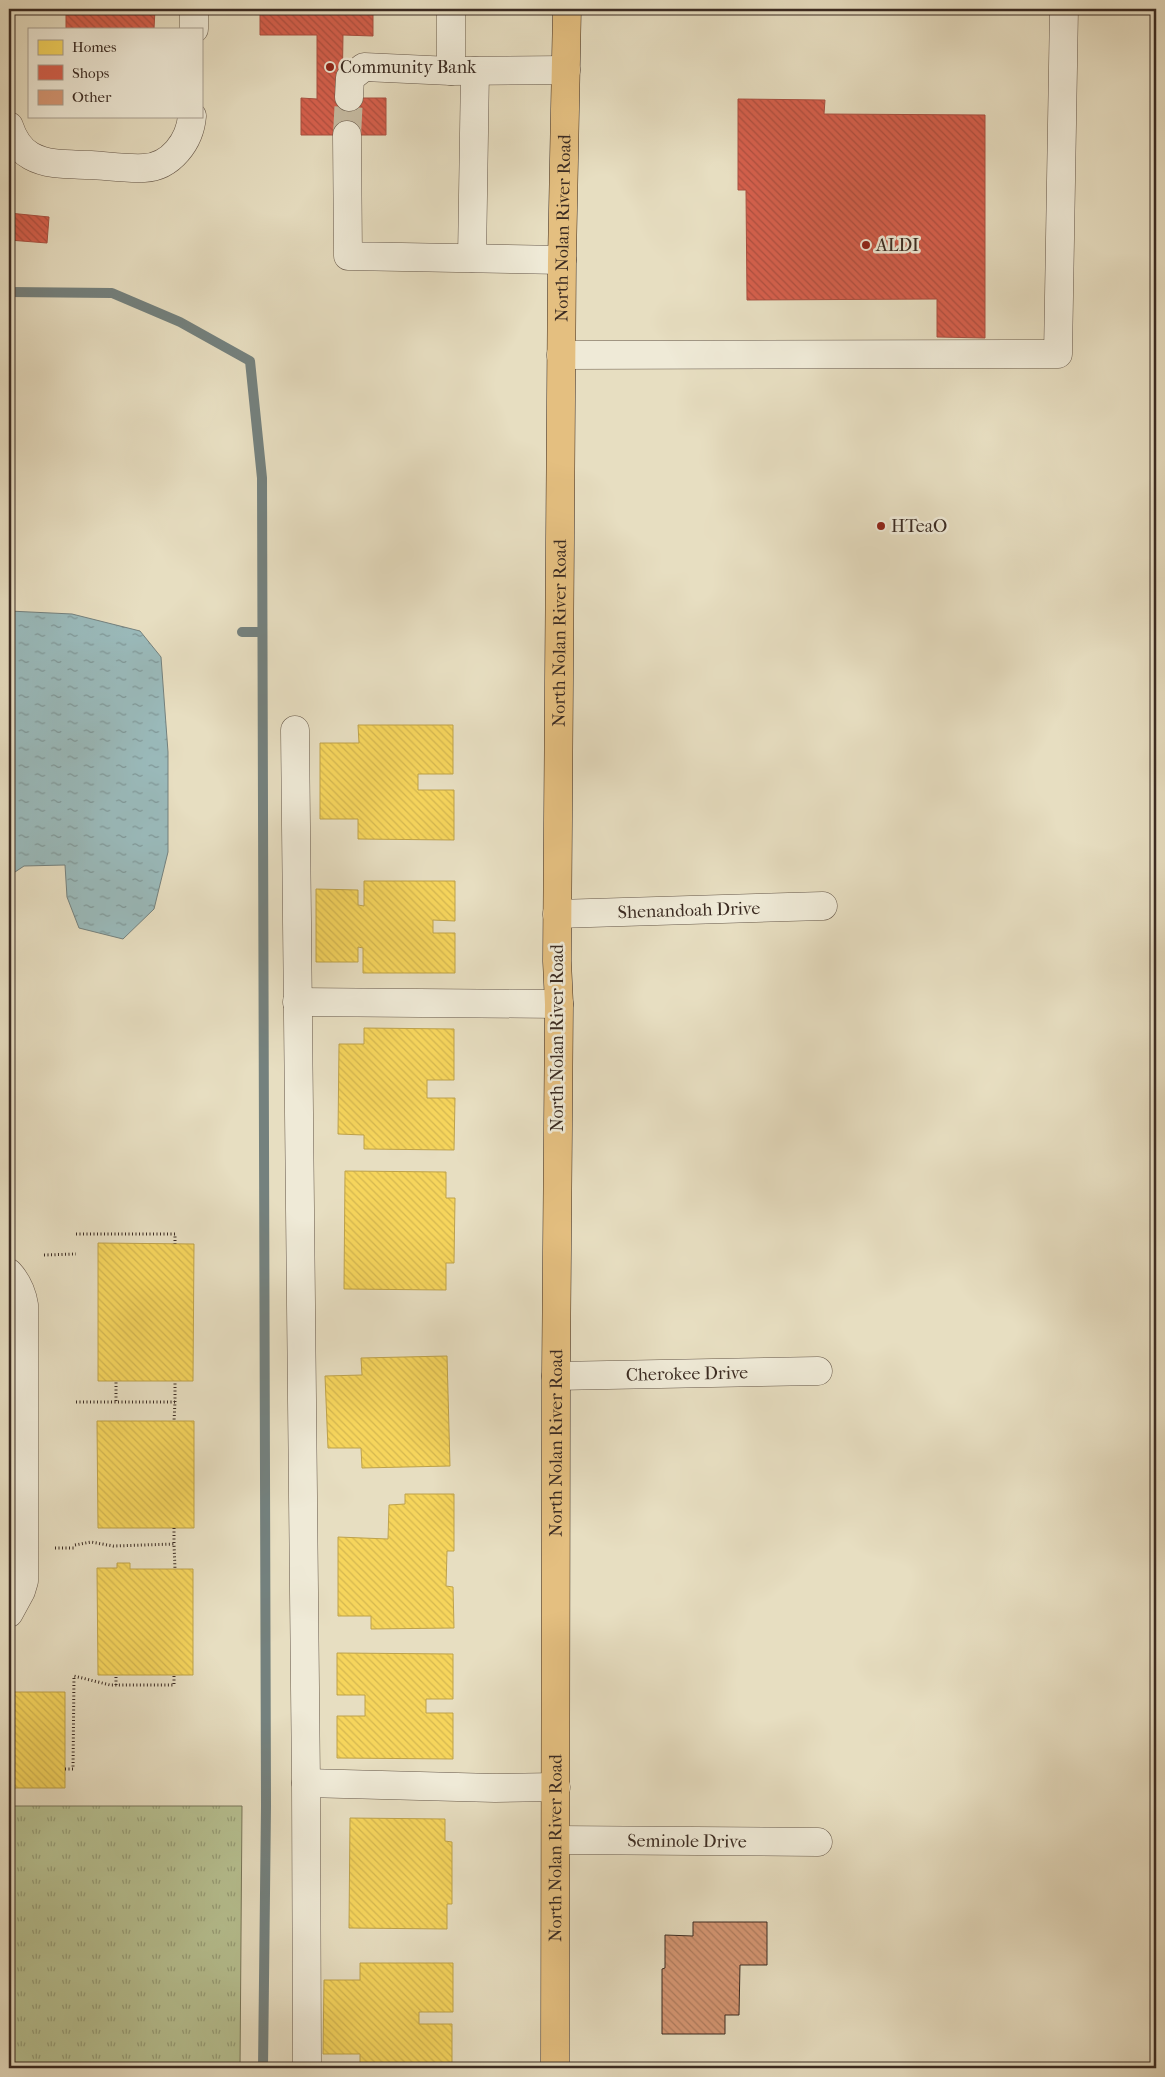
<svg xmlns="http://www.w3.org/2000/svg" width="1165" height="2077" font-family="'IM FELL French Canon',serif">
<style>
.grass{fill:url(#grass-tufts);stroke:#79765a}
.water{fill:url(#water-ripples);stroke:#74817e}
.homes{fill:url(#homes-back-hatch);stroke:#bea24b}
.shops{fill:url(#shops-back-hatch);stroke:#a85040}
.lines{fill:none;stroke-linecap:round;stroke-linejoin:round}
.stream{stroke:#74817e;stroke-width:10}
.building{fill:url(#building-back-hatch);stroke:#3b2b22}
.minor-tunnel{stroke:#c5baa1;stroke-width:28;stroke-dasharray:28 14;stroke-linecap:butt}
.minor-casing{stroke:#66584a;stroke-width:29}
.major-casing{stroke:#3b2b22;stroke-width:29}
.path{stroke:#3b2b22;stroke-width:3;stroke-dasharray:1 2.5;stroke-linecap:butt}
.minor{stroke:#efead7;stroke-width:28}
.major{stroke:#e4bf80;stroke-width:28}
.poi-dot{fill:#8f2418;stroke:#efead7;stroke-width:2}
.labels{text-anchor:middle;stroke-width:5;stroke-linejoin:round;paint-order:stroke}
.poi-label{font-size:18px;fill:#3b2b22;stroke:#efead7;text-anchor:start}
.street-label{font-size:18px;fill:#3b2b22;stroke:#efead7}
</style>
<defs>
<pattern id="grass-tufts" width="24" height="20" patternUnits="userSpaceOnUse" patternTransform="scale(1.25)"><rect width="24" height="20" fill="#b7c192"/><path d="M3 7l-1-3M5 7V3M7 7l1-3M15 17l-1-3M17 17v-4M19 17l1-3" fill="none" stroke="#969d77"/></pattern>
<pattern id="water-ripples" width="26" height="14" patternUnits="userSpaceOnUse" patternTransform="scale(1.25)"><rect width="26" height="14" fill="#9ababb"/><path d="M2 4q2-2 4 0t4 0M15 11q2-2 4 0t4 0" fill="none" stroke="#7f9798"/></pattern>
<pattern id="homes-back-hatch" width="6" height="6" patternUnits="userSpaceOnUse" patternTransform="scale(1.25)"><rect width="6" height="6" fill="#f6d55c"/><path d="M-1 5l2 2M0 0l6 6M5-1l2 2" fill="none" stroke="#d4b750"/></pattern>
<pattern id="shops-back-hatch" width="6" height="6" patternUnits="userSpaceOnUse" patternTransform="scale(1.25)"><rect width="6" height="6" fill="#d6604d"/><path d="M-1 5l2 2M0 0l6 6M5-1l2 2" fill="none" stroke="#af4f40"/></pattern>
<pattern id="building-back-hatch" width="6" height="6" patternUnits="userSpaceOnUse" patternTransform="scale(1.25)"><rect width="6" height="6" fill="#d59673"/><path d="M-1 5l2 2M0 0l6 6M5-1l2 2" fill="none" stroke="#ae7b5e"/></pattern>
</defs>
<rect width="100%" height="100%" fill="#e7dec1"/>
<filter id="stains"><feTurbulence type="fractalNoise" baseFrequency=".004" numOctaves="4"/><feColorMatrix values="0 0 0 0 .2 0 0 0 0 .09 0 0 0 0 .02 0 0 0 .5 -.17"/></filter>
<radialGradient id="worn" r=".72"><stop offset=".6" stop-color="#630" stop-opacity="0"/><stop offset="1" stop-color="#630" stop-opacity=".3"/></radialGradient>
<path class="grass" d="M9,1806H242L240,2068H9Z"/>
<path class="water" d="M9,611L72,614L140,631L161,657L168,752V852L154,909L123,939L79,928L67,897L65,865L24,866L9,876Z"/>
<path class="homes" d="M358,725H453V774H418V790H454V840L358,839V819H320V743H359Z
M364,881H455V921L433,920V933H455V973H363V948L358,947V962H316V889L358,890V905L364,906Z
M364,1028L454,1029V1080H427V1098H455L454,1150L364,1149V1135L338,1134L339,1044H364Z
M345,1171L446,1172V1198H455L454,1263H446V1290L344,1289Z
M98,1243L194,1244L193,1381H98Z
M447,1356L450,1466L362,1468L361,1448H328L325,1376L362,1375L361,1358Z
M97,1421H194V1528H98Z
M405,1494H454V1551H447L446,1586L453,1587L454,1628L371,1629V1616H338V1537L388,1539L389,1505L405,1504Z
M117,1563H130V1569H193V1675H98L97,1568H117Z
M337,1653L453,1654V1699H426V1713H453V1759L337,1758V1716H365V1695H337Z
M12,1692H65V1788H11V1776H9V1704H12Z
M350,1818L445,1819V1841L452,1842V1904H447V1929L349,1928Z
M360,1963H453V2012H419V2024H452V2068H360V2054H323L324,1980H360Z"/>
<path class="shops" d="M66,9H155L154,29H66Z
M260,9H378V12H373V36L343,35L342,98H386V135H301V98L317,99V35H260Z
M738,99L825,100L824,114L985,115V338L937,337V299L747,300L746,190H738Z
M9,213L49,217L47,243L9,240Z"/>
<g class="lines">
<path class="stream" d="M9,292L112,293L180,322L250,361L262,478L266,1806L263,2068
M242,632H262"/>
</g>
<path class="building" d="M693,1922H767V1965H740L739,2015H725V2034H662V1969L665,1968V1935L693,1936Z"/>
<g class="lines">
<path class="minor-tunnel" d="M347,135L349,97"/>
<g class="minor-casing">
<g id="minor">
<path d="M194,29V9"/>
<path d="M451,71V9"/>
<path d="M349,97L350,78L364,67L451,71L566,70"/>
<path d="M9,126C13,138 20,150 31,156C49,166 71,164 91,165C108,166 127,169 144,168C171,167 190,141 192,116"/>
<path d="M347,135L348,256L562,260"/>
<path d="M472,258L475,71"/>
<path d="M561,355L1058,354L1064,9"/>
<path d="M295,730L306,1783L307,2068"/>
<path id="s1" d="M557,914L823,906"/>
<path d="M297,1002L559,1004"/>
<path d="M9,1273C18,1283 22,1292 24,1305V1581L21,1591L9,1613"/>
<path id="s2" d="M556,1376L818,1371"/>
<path d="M306,1783L495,1788L556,1787"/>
<path id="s3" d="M556,1840L818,1842"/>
</g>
</g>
<g class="major-casing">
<g id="major">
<path id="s4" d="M555,2068L556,1376L559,1004L557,961L562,260L567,9"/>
</g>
</g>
<path class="path" d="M76,1234H175V1244
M44,1255L76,1254
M116,1401V1381
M76,1402H175L174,1421
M175,1402V1381
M174,1528V1544
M75,1545L91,1542L113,1546L174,1544L175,1569
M55,1548H75
M116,1685V1675
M65,1769H73L74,1676L110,1685H174V1675"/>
<use href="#minor" class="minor"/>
<use href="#major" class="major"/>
</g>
<g class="poi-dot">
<circle cx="330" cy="67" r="5"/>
<circle cx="866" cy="245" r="5"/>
<circle cx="881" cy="526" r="5"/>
</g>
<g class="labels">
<g class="poi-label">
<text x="340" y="73">Community Bank</text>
<text x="876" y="251">ALDI</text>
<text x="891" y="532">HTeaO</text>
</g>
<g class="street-label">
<text dy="6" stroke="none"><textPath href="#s4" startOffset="1840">North Nolan River Road</textPath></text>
<text dy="6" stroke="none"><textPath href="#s4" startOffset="1435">North Nolan River Road</textPath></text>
<text dy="6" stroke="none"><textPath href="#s1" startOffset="132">Shenandoah Drive</textPath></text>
<text transform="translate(557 1038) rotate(-90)" y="6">North Nolan River Road</text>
<text dy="6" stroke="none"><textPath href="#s2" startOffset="131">Cherokee Drive</textPath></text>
<text dy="6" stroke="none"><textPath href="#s4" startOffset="625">North Nolan River Road</textPath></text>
<text dy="6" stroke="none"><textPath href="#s3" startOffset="131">Seminole Drive</textPath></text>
<text dy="6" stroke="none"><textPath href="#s4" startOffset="220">North Nolan River Road</textPath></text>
</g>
</g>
<rect width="1165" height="2077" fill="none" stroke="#e7dec1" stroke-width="30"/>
<rect x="10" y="10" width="1145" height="2057" fill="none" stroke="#3b2b22" stroke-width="2.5"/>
<rect x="15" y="15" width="1135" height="2047" fill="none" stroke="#3b2b22"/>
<rect x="28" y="28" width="175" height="90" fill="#efead7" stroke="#a79e8f"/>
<rect x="38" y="40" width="25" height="15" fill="#f6d55c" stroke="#a79e8f"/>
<text x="72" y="52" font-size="15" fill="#3b2b22">Homes</text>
<rect x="38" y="65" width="25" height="15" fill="#d6604d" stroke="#a79e8f"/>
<text x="72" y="78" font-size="15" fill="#3b2b22">Shops</text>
<rect x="38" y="90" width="25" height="15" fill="#d59673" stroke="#a79e8f"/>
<text x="72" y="102" font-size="15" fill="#3b2b22">Other</text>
<rect width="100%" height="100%" filter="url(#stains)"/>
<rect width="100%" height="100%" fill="url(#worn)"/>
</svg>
